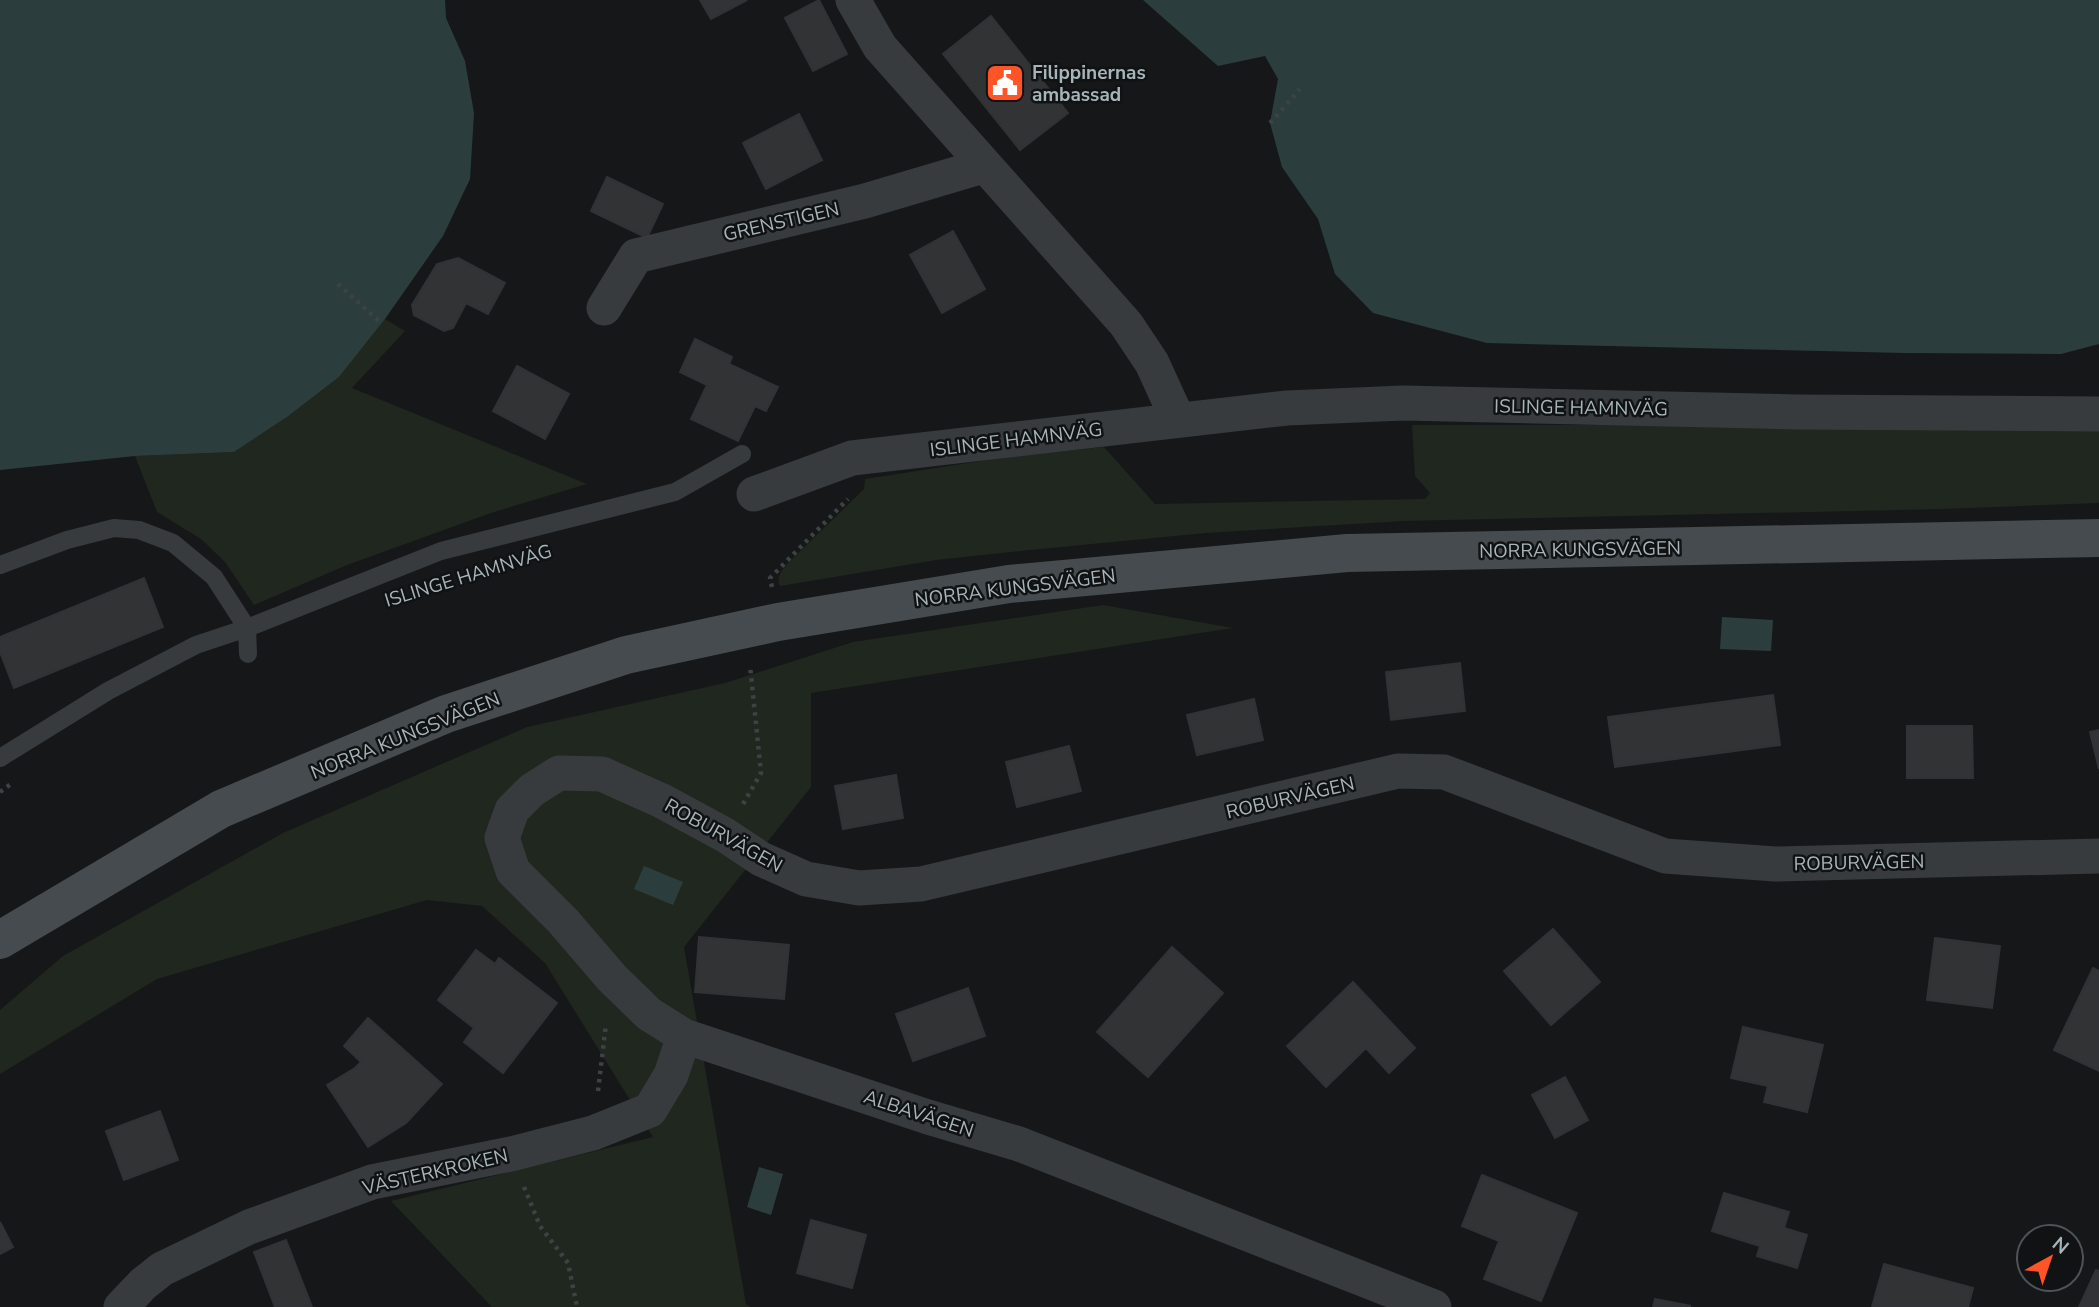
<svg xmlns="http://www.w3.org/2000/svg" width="2099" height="1307" font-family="'Nunito Sans',sans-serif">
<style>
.green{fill:#20271e}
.water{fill:#2b3e3d}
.building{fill:#313335;stroke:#303235;stroke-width:2}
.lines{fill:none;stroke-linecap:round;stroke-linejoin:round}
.path{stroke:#3d4345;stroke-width:4.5;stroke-dasharray:3.5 5;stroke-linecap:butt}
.lane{stroke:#373b3e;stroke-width:18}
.street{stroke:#373b3e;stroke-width:35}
.secondary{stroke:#454b4e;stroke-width:38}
.labels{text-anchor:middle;stroke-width:5;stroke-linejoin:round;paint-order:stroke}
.poi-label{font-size:19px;font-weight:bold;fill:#a7b5ba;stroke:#111214;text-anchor:start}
.street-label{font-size:19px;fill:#a7b5ba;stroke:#111214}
</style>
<rect width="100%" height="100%" fill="#161719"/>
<path class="green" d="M385,319L405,331L352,388L587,484L491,513L347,565L254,605L225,562L201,539L157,512L135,456L234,452L287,417L339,377Z
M1412,425H1660L2099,429V503L1943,509L1403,521L1206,533L1030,550L936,560L780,586C776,577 781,572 786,565L864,489L865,479L1007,457L1104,447L1155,504L1425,499L1430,493L1415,476Z
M1103,605L1233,628L811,693V787L684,947L746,1304L751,1307H492L391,1201L653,1137L545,963L482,906L427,900L157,979L0,1074V1010L63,956L283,833L527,727L725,683L853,642Z"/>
<path class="water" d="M0,0H445L446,18L465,61L474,113L470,179L443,236L385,319L339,377L287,417L234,452L135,456L0,470Z
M1143,0H2099V344L2061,354L1905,353L1487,343L1373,313L1335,274L1318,219L1282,167L1270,123L1278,79L1265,56L1218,66Z
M1722,617L1773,620L1771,651L1720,649Z
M644,866L683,882L673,905L634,889Z
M759,1167L783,1174L771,1215L747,1207Z"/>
<path class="building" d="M700,0H747L711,19Z
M819,0L847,54L813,71L785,18Z
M991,16L1068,113L1020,150L943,54Z
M799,114L822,160L766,189L743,143Z
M607,177L663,204L647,238L591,211Z
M953,231L985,289L942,313L910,255Z
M458,258L505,283L488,314L466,303L453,328L444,331L414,315L412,305L437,264Z
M695,339L732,357L729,364L778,387L766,411L755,406L738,441L691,419L707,385L680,372Z
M517,366L569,394L545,439L493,411Z
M144,578L163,627L14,688L0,652V637Z
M1460,663L1465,711L1391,720L1386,672Z
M1773,695L1780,745L1615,767L1608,717Z
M1254,699L1263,740L1197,755L1187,715Z
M1907,726H1972L1973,778H1907Z
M2099,730V769L2090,732Z
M1069,746L1081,791L1017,807L1006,762Z
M896,775L903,818L843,829L835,786Z
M1553,929L1600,982L1551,1025L1504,971Z
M699,937L789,945L784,999L695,992Z
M1935,938L2000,946L1992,1008L1927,1000Z
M1172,947L1223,993L1148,1077L1097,1032Z
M476,950L495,964L499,958L557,1003L503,1073L464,1042L474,1028L438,1000Z
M2093,968L2099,971V1071L2054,1050Z
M1353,982L1415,1048L1389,1073L1366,1048L1326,1087L1287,1046Z
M968,988L985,1036L913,1061L896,1014Z
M368,1018L442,1084L406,1123L368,1147L327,1085L355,1068L361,1062L344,1046Z
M1743,1027L1823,1045L1807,1112L1764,1102L1768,1086L1731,1078Z
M1565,1077L1588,1120L1555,1138L1532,1095Z
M160,1111L178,1160L124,1180L106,1131Z
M1482,1175L1577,1213L1541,1301L1484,1279L1499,1241L1462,1226Z
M1724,1193L1789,1212L1784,1228L1807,1235L1797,1268L1757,1256L1760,1246L1712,1231Z
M811,1220L866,1235L852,1288L797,1273Z
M0,1222L13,1247L0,1254Z
M286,1240L312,1307H275L254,1252Z
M1884,1264L1973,1288L1968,1307H1872Z
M2096,1270L2099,1271V1307H2079Z
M1655,1299L1691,1306L1653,1307Z"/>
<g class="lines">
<path class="path" d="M1270,123L1300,89
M338,284L380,322
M772,587L770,578L848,499
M0,792L11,784
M743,804L761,773L750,665
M598,1091L606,1024
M524,1187L540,1226L568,1263L577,1307"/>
<path class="lane" d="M0,565L67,540L114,528L139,530L173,543L214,577L247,628L248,654
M0,758L108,691L196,645L247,628L441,551L675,492L742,454"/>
<path class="street" d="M853,0L880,47L1126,324L1152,363L1178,420
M604,308L636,256L865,201L983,166
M754,494L852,458L1287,408L1403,403L1797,412L2099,414
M121,1307L143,1284L162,1269L249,1227L372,1182L511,1154L593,1133L650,1110L671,1075L684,1036
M1434,1307L1019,1144L928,1117L684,1036L649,1014L612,978L563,921L513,871L502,838L512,810L532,790L559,773L602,774L662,801L725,835L761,859L806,879L859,888L921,884L1398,771L1444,772L1665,856L1775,864L2099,856"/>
<path class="secondary" d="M0,940L221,809L446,714L626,655L778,622L1009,584L1347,553L2099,538"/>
</g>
<defs>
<g id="civic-square" transform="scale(2.0125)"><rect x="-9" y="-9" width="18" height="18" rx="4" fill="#ff5328" stroke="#111214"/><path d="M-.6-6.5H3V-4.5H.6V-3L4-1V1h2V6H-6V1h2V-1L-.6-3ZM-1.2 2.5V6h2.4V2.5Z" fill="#fff"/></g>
</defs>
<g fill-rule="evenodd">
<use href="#civic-square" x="1005" y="83"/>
</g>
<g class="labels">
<g class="poi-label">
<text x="1032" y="79">Filippinernas<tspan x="1032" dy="22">ambassad</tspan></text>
</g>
<g class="street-label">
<text transform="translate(781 221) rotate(-13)" y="7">GRENSTIGEN</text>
<text transform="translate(1581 407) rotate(1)" y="7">ISLINGE HAMNVÄG</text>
<text transform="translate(1016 439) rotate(-7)" y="7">ISLINGE HAMNVÄG</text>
<text transform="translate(1580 549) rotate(-1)" y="7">NORRA KUNGSVÄGEN</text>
<text transform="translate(468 575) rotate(-17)" y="7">ISLINGE HAMNVÄG</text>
<text transform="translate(1015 587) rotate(-7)" y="7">NORRA KUNGSVÄGEN</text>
<text transform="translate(405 735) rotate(-22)" y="7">NORRA KUNGSVÄGEN</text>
<text transform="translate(1290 797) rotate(-13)" y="7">ROBURVÄGEN</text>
<text transform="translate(724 835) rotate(29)" y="7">ROBURVÄGEN</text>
<text transform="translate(1859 862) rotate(-1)" y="7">ROBURVÄGEN</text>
<text transform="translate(919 1113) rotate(18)" y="7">ALBAVÄGEN</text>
<text transform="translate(435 1171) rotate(-13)" y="7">VÄSTERKROKEN</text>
</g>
</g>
<g transform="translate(2050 1258) rotate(40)"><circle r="33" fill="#111214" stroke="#4d5356" stroke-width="2"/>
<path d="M0-5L12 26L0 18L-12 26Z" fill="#ff5328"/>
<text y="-10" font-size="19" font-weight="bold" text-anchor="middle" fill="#a7b5ba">N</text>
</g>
</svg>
